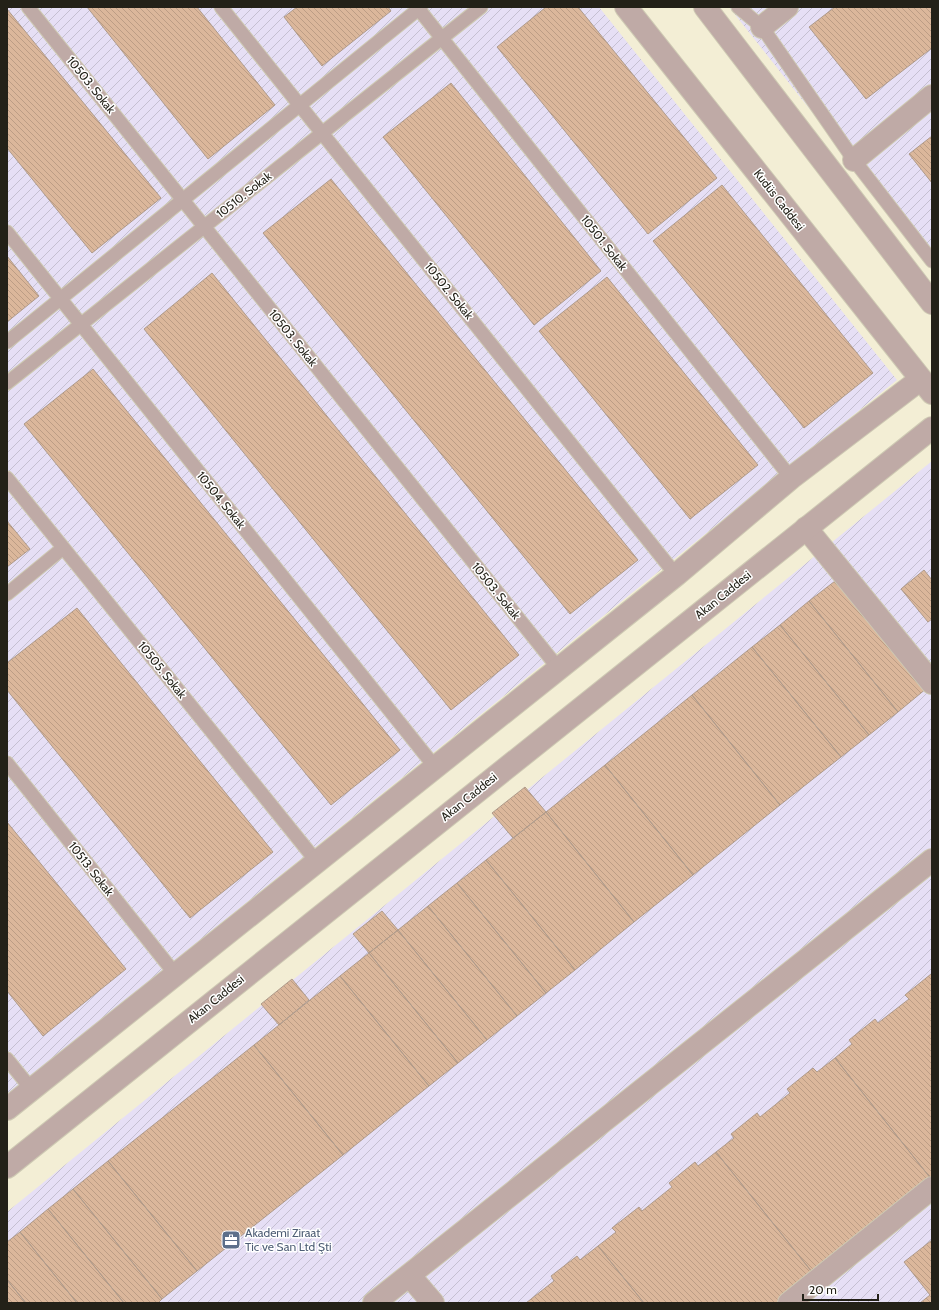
<svg xmlns="http://www.w3.org/2000/svg" width="939" height="1310" font-family="Cabin,sans-serif">
<style>
.industrial{fill:url(#industrial-furrows)}
.building{fill:url(#building-back-hatch);stroke:#af9b8b}
.lines{fill:none;stroke-linecap:round;stroke-linejoin:round}
.service-casing{stroke:#cec9b3;stroke-width:15}
.minor-casing{stroke:#cec9b3;stroke-width:24}
.tertiary-casing{stroke:#cec9b3;stroke-width:24}
.service{stroke:#bfaaa6;stroke-width:13}
.minor{stroke:#bfaaa6;stroke-width:22}
.tertiary{stroke:#bfaaa6;stroke-width:22}
.labels{text-anchor:middle;stroke-width:3;stroke-linejoin:round;paint-order:stroke}
.street-label{font-size:12px;fill:#232118;stroke:#fff}
.service-label{font-size:12px;fill:#4e5e75;stroke:#fff;text-anchor:start}
</style>
<defs>
<pattern id="industrial-furrows" width="10" height="10" patternUnits="userSpaceOnUse"><rect width="10" height="10" fill="#e6dff5"/><path d="M-1 1l2-2M0 10L10 0M9 11l2-2" fill="none" stroke="#c5bfd1"/></pattern>
<pattern id="building-back-hatch" width="6" height="6" patternUnits="userSpaceOnUse"><rect width="6" height="6" fill="#dbb79b"/><path d="M-1 5l2 2M0 0l6 6M5-1l2 2" fill="none" stroke="#bc9d85"/></pattern>
</defs>
<rect width="100%" height="100%" fill="#f3eed5"/>
<path class="industrial" d="M7,7H599L897,380L7,1095Z
M729,7H932V264Z
M932,461V1303H7V1212Z"/>
<path class="building" d="M87,7H197L275,105L208,159Z
M297,7H388L391,11L322,66L284,17Z
M546,7H578L717,178L648,234L497,47Z
M835,7H932V48L866,99L809,27Z
M7,9L161,198L92,253L7,148Z
M451,83L601,271L534,325L383,137Z
M932,136V183L909,154Z
M331,179L638,560L570,614L263,233Z
M722,185L873,373L804,428L653,241Z
M7,256L39,296L7,322Z
M212,273L519,655L451,710L144,329Z
M607,277L758,465L690,519L539,331Z
M93,369L400,750L331,805L24,424Z
M7,521L30,549L7,567Z
M924,570L932,580V619L928,622L901,589Z
M839,578L927,688L898,712L809,601Z
M809,601L898,712L869,735L780,625Z
M77,608L273,852L190,918L7,690V663Z
M780,625L869,735L841,757L752,647Z
M752,647L841,757L780,805L692,695Z
M692,695L780,805L693,875L605,765Z
M605,765L693,875L634,922L546,812Z
M525,787L546,812L513,838L492,813Z
M546,812L634,922L575,970L486,860Z
M7,822L126,969L43,1036L7,991Z
M486,860L575,970L546,993L457,883Z
M457,883L546,993L517,1016L428,906Z
M428,906L517,1016L487,1040L398,930Z
M382,911L398,930L369,953L353,934Z
M398,930L487,1040L458,1063L369,953Z
M369,953L458,1063L429,1086L340,976Z
M931,974L932,975V1180L835,1058L852,1044L849,1040L875,1019L878,1023L909,999L905,995Z
M340,976L429,1086L343,1155L254,1045Z
M292,979L309,1000L279,1025L261,1004Z
M254,1045L343,1155L197,1271L108,1161Z
M835,1058L932,1180L816,1277L716,1152L734,1138L731,1134L757,1113L760,1117L790,1093L787,1089L813,1068L817,1072Z
M716,1152L816,1277L783,1303H644L598,1246L616,1232L612,1228L639,1207L642,1211L672,1187L669,1183L695,1162L698,1166Z
M108,1161L197,1271L162,1299L73,1189Z
M73,1189L162,1299L158,1303H124L48,1209Z
M48,1209L124,1303H77L20,1232Z
M20,1232L77,1303H26L7,1280V1242Z
M932,1240V1303H920L930,1295L904,1262Z
M598,1246L644,1303H526L554,1281L551,1276L577,1256L580,1260Z
M7,1280L26,1303H7Z"/>
<g class="lines">
<g class="service-casing">
<path id="service" d="M28,7L559,669
M221,7L676,575
M417,7L791,478
M738,7L762,27L854,160L932,261
M7,232L435,767
M7,342L421,7
M7,383L481,7
M7,478L317,862
M7,594L63,548
M7,763L176,975
M7,1059L32,1090"/>
</g>
<g class="minor-casing">
<path id="minor" d="M762,27L787,7
M854,160L932,96
M806,528L932,683
M409,1275L433,1303
M374,1303L932,860
M789,1303L932,1188"/>
</g>
<g class="tertiary-casing">
<path id="tertiary" d="M626,7L932,393
M705,7L932,303
M7,1109L676,575L791,478L921,379
M7,1167L932,428"/>
</g>
<use href="#service" class="service"/>
<use href="#minor" class="minor"/>
<use href="#tertiary" class="tertiary"/>
</g>
<defs>
<g id="office-square" transform="scale(1)"><rect x="-9" y="-9" width="18" height="18" rx="4" fill="#5c6f8a" stroke="#fff"/><path d="M-6-3h4V-5.5h4V-3h4V5H-6ZM-1-4.5V-3h2v-1.5ZM-6 0V1H6V0Z" fill="#fff"/></g>
</defs>
<g fill-rule="evenodd">
<use href="#office-square" x="231" y="1240"/>
</g>
<g class="labels">
<g class="street-label">
<text transform="translate(91 85) rotate(51)" y="4">10503. Sokak</text>
<text transform="translate(244 195) rotate(-38)" y="4">10510. Sokak</text>
<text transform="translate(779 200) rotate(52)" y="4">Kudüs Caddesi</text>
<text transform="translate(604 243) rotate(52)" y="4">10501. Sokak</text>
<text transform="translate(449 291) rotate(51)" y="4">10502. Sokak</text>
<text transform="translate(293 338) rotate(51)" y="4">10503. Sokak</text>
<text transform="translate(221 500) rotate(51)" y="4">10504. Sokak</text>
<text transform="translate(496 591) rotate(51)" y="4">10503. Sokak</text>
<text transform="translate(723 595) rotate(-39)" y="4">Akan Caddesi</text>
<text transform="translate(162 670) rotate(51)" y="4">10505. Sokak</text>
<text transform="translate(469 797) rotate(-39)" y="4">Akan Caddesi</text>
<text transform="translate(91 869) rotate(52)" y="4">10513. Sokak</text>
<text transform="translate(216 999) rotate(-39)" y="4">Akan Caddesi</text>
</g>
<g class="service-label">
<text x="245" y="1237">Akademi Ziraat<tspan x="245" dy="14">Tic ve San Ltd Şti</tspan></text>
</g>
</g>
<rect width="939" height="1310" fill="none" stroke="#232118" stroke-width="16"/>
<path d="M803 1294v6h75v-6" fill="none" stroke="#232118" stroke-width="2"/>
<text x="809" y="1294" font-size="12" fill="#232118" stroke="#ffffff" stroke-width="3" paint-order="stroke">20 m</text>
</svg>
